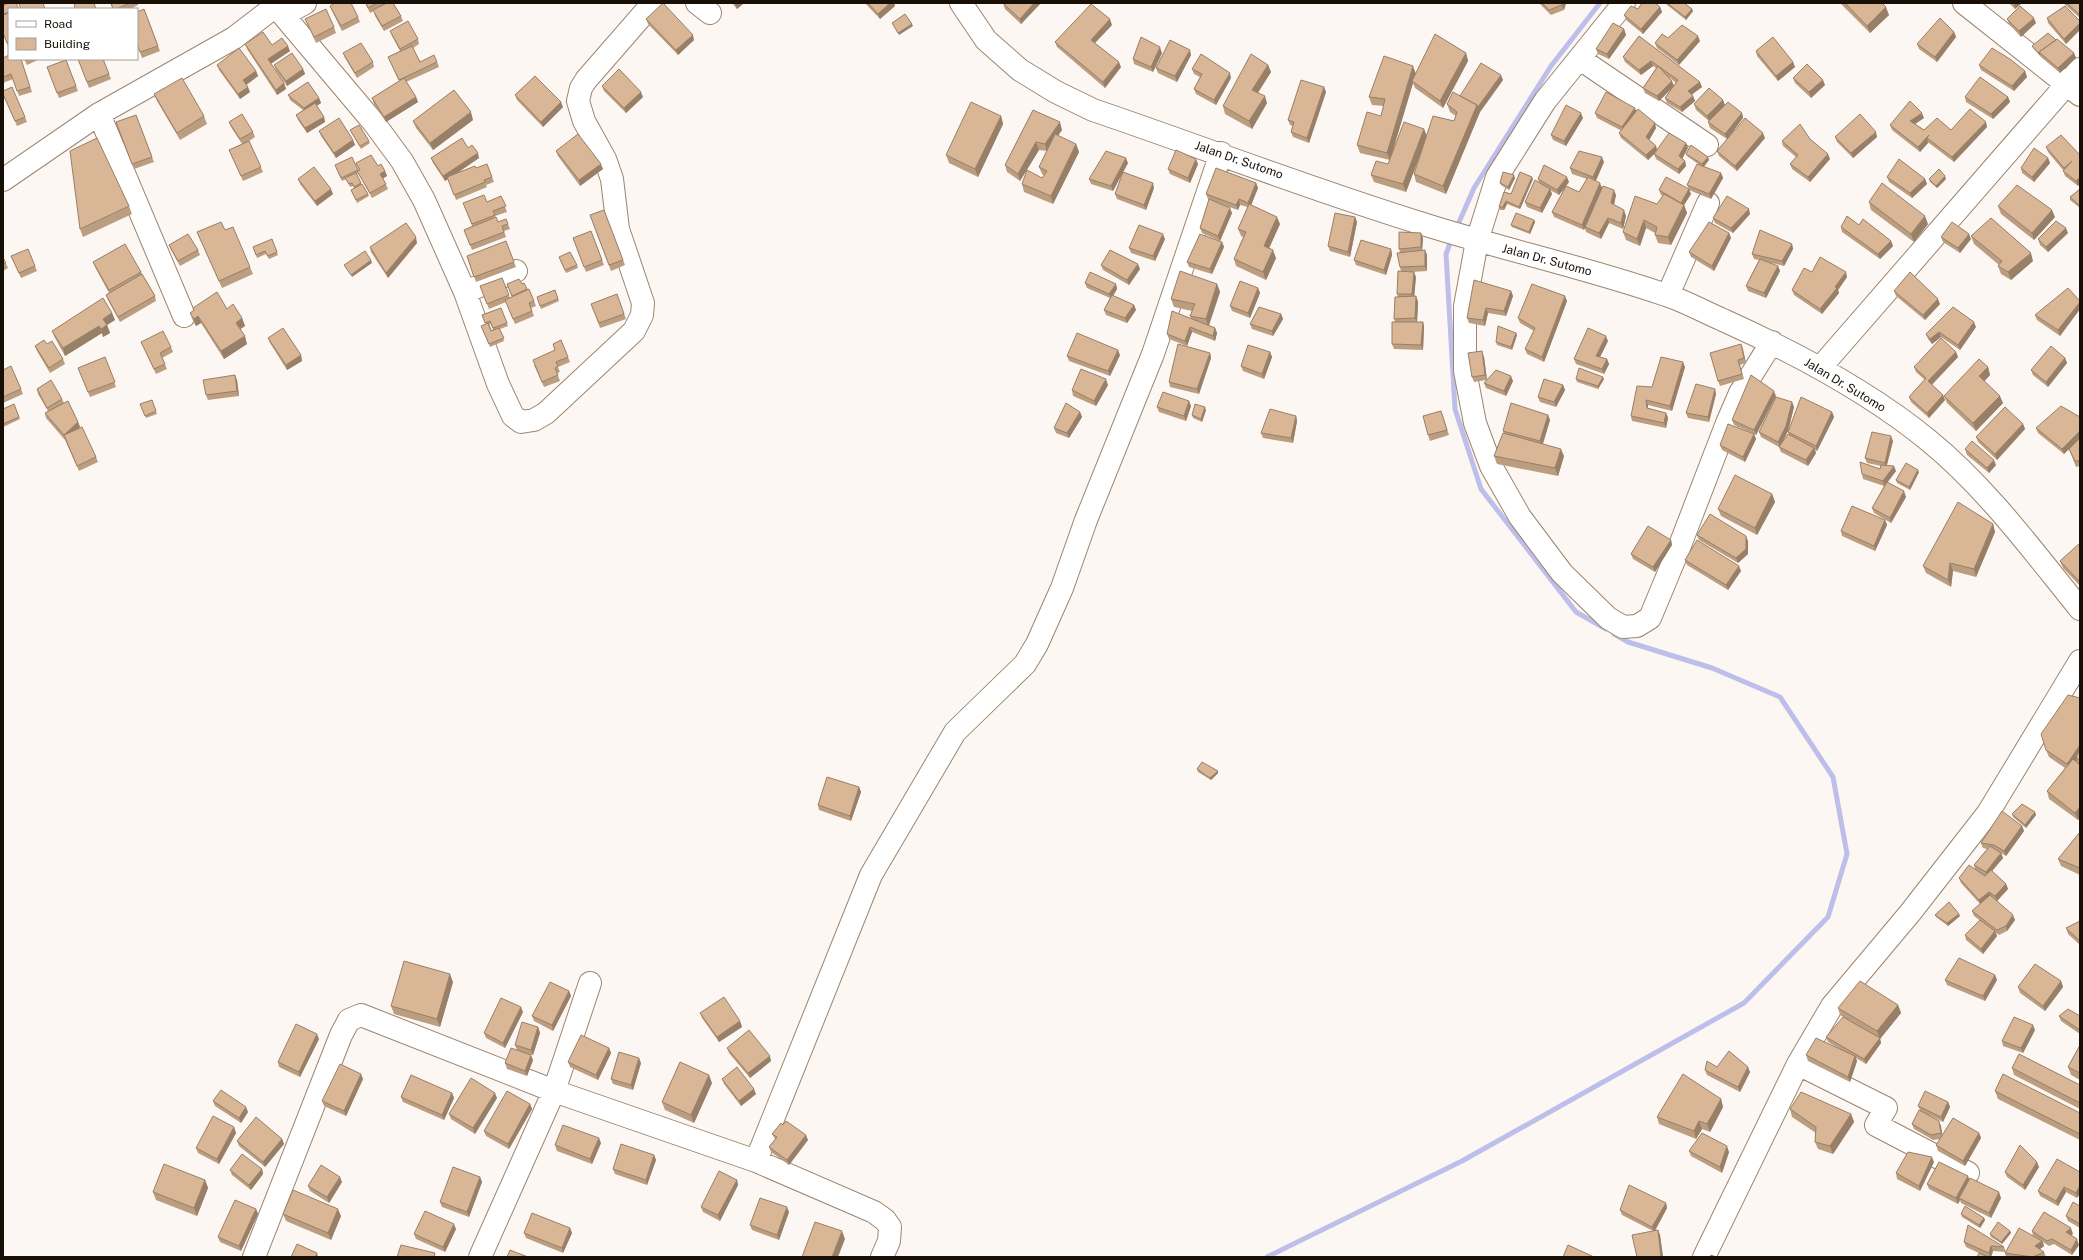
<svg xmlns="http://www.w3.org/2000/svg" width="2083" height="1260" font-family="'Public Sans',sans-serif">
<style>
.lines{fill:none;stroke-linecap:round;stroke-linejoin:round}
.stream{stroke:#bebeea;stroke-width:5}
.minor-casing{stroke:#9c856f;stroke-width:24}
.minor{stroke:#fff;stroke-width:22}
.wall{fill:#bb9d80;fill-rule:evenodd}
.shaded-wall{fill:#987f68}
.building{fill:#d9b695;stroke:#987f68}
.labels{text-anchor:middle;stroke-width:3;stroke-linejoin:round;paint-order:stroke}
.street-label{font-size:12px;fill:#180f07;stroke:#fff}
</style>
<rect width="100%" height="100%" fill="#fdf7f3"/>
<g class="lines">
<path class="stream" d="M1456,229L1474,188L1551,66L1600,3
M1452,238L1446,254L1455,409L1481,489L1576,612L1606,629
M1267,1257L1462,1161L1744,1003L1828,917L1847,854L1833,777L1780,697L1712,668L1628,642L1614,634"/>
<g class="minor-casing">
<path id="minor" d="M276,3L283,15L374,123L402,161L424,200L465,292L498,384L513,416L521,422L534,420L546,413L634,331L642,315L643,303L618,229L612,179L605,159L584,121L578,101L581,88L586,80L653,3
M697,3L710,13
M961,3L986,40L1020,70L1056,92L1093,110C1202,147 1310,189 1420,223C1501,249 1585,267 1666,295C1685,301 1704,312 1723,320C1794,352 1868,391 1928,440C1986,487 2033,551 2080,609
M1624,3L1545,101L1497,177L1477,241L1465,306V371L1475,423L1491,466L1520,517L1562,573L1608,618L1623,627L1637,626L1650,618L1677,553L1727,423L1740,393L1772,342
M1964,3L2080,95
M283,15L305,3
M1580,59L1707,145
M99,114L184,316
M3,180L99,114L234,38L277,5
M465,292L516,271
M1668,295L1708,203
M1820,368L2080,69
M1798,1064L1886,1108L1876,1125L1968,1173
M756,1161L874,1212L885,1220L890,1227L889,1241L882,1257
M254,1257L341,1035L349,1020L361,1015L554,1091L590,983
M480,1257L554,1091L756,1161L871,875L955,732L1025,664L1037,644L1062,588L1086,520L1153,354L1221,153
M1704,1257L1798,1064L1832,1006L1910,913L1988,813L2080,661"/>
</g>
<use href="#minor" class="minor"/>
</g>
<path class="wall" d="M110,3H138V5L130,9H113Z
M365,3H393L401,16L403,21L384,31L375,16L374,11L370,13Z
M732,3H744L737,9Z
M865,3H894L895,6L880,19Z
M1003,3H1041L1021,24L1005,9Z
M1539,3H1566L1564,10L1551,15Z
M1665,3H1684L1692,9L1693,11L1686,20L1666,4Z
M1840,3H1882L1889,15L1870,33Z
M2009,3H2022L2015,9Z
M2063,3H2080V18Z
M3,5L9,9V48L3,33Z
M330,6L358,17L360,22L342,31L332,11Z
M2065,6L2066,44L2048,23L2047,18Z
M1660,7L1662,12L1643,34L1626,20L1624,15L1638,9Z
M144,9L160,51L142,58L137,44Z
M305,19L334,27L336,33L316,43Z
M646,19L694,40L678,55L648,24Z
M2007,19L2036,23L2021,37L2009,24Z
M1112,25L1095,43L1121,67L1105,88L1057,47L1055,42Z
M1624,29L1626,35L1609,59L1598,54L1596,49Z
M390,31L418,39L419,44L413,48L420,62H437L439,67L406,82L416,97L418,102L386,122L374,104L372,98L399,81L388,57L400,51L392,36Z
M1954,32L1956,37L1937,62L1919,49L1917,44Z
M1639,36L1702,87L1692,94L1693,96L1695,101L1682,112L1667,103L1665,98L1674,86L1659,101L1645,93L1643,88L1656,68L1653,66L1641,75L1625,62L1623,57ZM1669,77L1676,83L1674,86Z
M1668,38L1700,41L1679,65L1657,48L1655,43Z
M245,44L272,45L290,51L271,64L284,83L286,89L277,95L247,49Z
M2032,46L2074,53L2076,58L2060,73L2041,57L2033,48Z
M1756,51L1793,62L1795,67L1778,81L1757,56Z
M343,53L373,62L374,67L357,78L345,58Z
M1162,53L1153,72L1134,64L1133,59Z
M1466,53L1468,61L1443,108L1415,88L1413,83L1390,160L1360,153L1357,145L1381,116L1384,106L1372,105L1369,97L1416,73Z
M1191,55L1177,82L1158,73L1156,68Z
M3,58L21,59L32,92L19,96L13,79L3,83Z
M24,59H38V60L27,65Z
M78,59H103L111,79L89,88Z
M66,60L78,91L59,98L47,67Z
M217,65L256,71L258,76L246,85L250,92L240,99L219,70Z
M274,65L303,69L305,74L287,86L276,70Z
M1268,65L1271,72L1258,93L1267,103L1252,129L1225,114L1223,106Z
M1979,65L2025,71L2027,77L2014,91L1981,70Z
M1192,69L1231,78L1216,105L1196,94L1194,89L1200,77L1194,74Z
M1793,78L1825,85L1811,98L1795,83Z
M1503,80L1480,112L1446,194L1416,182L1414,174L1422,150L1406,192L1374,182L1371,175L1388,164L1424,129L1427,136L1454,121L1456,116L1450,112L1447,104Z
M602,86L643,97L626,113L604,91Z
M1324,87L1326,92L1309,143L1293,137L1291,132L1293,126L1290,125L1288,120Z
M154,94L204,116L207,124L180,140L157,101Z
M3,95L25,117L27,122L17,126Z
M288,95L319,98L321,103L316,106L324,117L325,122L307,133L298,120L296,115L303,110L290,100Z
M515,95L563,107L543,127L517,100Z
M1965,97H2008L2010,102L1993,119L1966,102Z
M1723,100L1725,105L1742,113L1743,118L1734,130L1765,138L1737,171L1719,156L1717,151L1727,139L1710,128L1708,122L1718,113L1709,121L1696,110L1694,104Z
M1033,110L1062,130L1058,136L1076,144L1079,152L1053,204L1024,192L1022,184L1042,178L1044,175L1042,174L1039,167L1047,151L1039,150L1020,181L1007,172L1005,165Z
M1637,111L1656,128L1649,140L1656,146L1657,150L1688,148L1682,159L1685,161L1686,166L1679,174L1656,159L1654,154L1648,160L1621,138L1619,133L1622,131L1597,118L1595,113Z
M136,115L154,162L134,169L116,122Z
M1001,116L1003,124L978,177L949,163L946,155Z
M1583,118L1566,146L1553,140L1551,135Z
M1924,118L1915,124L1924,130H1951L1987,127L1954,162L1929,143H1928L1920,152L1892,130L1890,125Z
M473,120L433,150L416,128L413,121Z
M229,122L253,132L255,137L249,141L263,172L243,181L229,150L242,144L231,127Z
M350,130L369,141L370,143L361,149Z
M319,131L353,140L355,145L336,158L321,136Z
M1835,137H1877L1853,158L1837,142Z
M1810,139L1830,159L1810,182L1792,169L1790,164L1796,157L1783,146L1782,141Z
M2046,147L2080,155L2078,186L2065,176L2063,170L2048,152Z
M468,148L479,158L456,174L476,168L492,177L494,182L486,185L487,187L456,200L448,179L445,181L433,163L431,158Z
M556,151L603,169L580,186L558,156Z
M1686,154L1709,160L1704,167L1721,173L1723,178L1711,199L1689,190L1691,194L1684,205L1687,213L1671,245L1658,243L1655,235V233L1646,228L1640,246L1626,240L1623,232L1657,204L1663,196L1661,195L1659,190L1689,189L1687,185L1701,166L1687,156Z
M2048,158L2050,163L2034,182L2022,173L2021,168Z
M1604,162L1596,181L1602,188L1616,195L1614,205L1626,216L1623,229L1609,223L1601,239L1586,232L1585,228L1584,230L1554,217L1552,212L1565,188L1559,195L1550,190L1552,194L1542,213L1527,207L1525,202L1539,183L1538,179L1569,182L1566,186L1579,192L1587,179L1572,174L1570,168Z
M356,163L378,166L385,171L387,176L383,178L388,189L372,198L358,173L357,174L362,185L368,194L369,196L357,203L351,190L354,188L353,186L350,187L346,179L342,181L336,168L358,170H359Z
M1128,163L1113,191L1091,184L1089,179Z
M1198,164L1190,183L1170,174L1168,169Z
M1887,177L1925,179L1927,184L1912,198L1889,182Z
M1515,178L1509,190L1501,185L1500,183Z
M298,179L333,194L317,206L300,184Z
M1533,179L1520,209L1507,204L1504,210H1500L1499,207L1511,194Z
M1929,179H1946L1937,188L1930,182Z
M1256,183L1258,188L1251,205L1280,224L1269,248L1276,258L1266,280L1236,266L1234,259L1243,237L1241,236L1238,229L1248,207L1240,205L1238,210L1214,202L1232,213L1220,241L1202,233L1200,228L1209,200L1208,199L1206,194Z
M1154,188L1146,210L1117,199L1115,194Z
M2080,189V208L2070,200V197Z
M501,196L507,212L495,216L498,222L506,219L510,229L504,231L506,237L472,250L464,230L472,226L463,203L487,202Z
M1869,202L1928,224L1914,242L1871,210Z
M129,206L132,214L83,237L80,229Z
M1998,206L2055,217L2034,240L2001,214Z
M604,210L625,265L611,271L590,215Z
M1750,214L1733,233L1715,223L1713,218Z
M1355,217L1357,222L1350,257L1330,251L1328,246Z
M1534,220L1535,222L1530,234L1512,227L1511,225Z
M1859,225L1891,241L1893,246L1880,259L1842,232L1841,227Z
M591,231L604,265L586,272L573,238Z
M197,232L250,267L253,274L222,288Z
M1729,233L1731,238L1714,271L1691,257L1689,252Z
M2068,233L2048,252L2040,245L2038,239Z
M1971,236L2033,261L2011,280L2001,274L1998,266L1999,265L1974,244Z
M1941,237L1971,239L1960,253L1943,242Z
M1423,238L1422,250H1425L1427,255V271L1412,272L1416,277L1414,296H1416L1418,302L1417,322H1423L1424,327L1423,350L1394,349L1392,344L1395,322L1394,319L1398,297L1397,294L1401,271L1400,267V252L1399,249Z
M272,239L278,255L269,259L266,254L257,258L253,247Z
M1165,239L1155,261L1131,253L1129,248Z
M1222,242L1224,247L1212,274L1189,267L1187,262Z
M417,243L388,278L371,252L370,247Z
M1792,244L1793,249L1784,266L1767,262L1778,266L1780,271L1766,298L1748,291L1746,286L1759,260L1754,259L1752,254Z
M169,245L198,250L200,255L180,266L171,250Z
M1391,249L1392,255L1386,275L1356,265L1354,260Z
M11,256L35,266L37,271L21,278Z
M467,256L514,262L516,267L476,282Z
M3,258L8,268L3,271Z
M560,260L577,265L578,268L566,273Z
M93,262L141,272L155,296L156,301L120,322L108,300L106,295L109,293L95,267Z
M1101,265L1140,269L1129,285L1103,270Z
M1812,272L1847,277L1838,290L1839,293L1822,314L1794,295L1792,290Z
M502,278L510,298L512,297L507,284H522L524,283L534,301L536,306L531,308L534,316L515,324L506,302L489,309L480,286Z
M1085,283L1116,284L1117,289L1113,296L1134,305L1136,310L1127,323L1106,315L1104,310L1110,298L1087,288Z
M1217,284L1220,292L1209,326L1215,328L1217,333L1215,341L1192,332L1187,346L1169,339L1167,334L1191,318L1190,316L1192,311L1174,307L1171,299Z
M1258,288L1260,293L1250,318L1232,311L1230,306Z
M555,290L559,301L541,309L537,297Z
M1511,291L1513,296L1506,316L1488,313L1485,326L1469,323L1467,318Z
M1894,291L1940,304L1925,320L1896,296Z
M617,294L626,319L600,328L591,304Z
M1567,301L1544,362L1527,354L1525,349L1534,331L1520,323L1518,318Z
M2080,301V309L2060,336L2037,320L2035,315Z
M193,308L227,309L242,318L245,326L240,329L247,344L224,359L201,323L196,326L193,321L190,313L194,311Z
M501,308L508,326L500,329L504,341L490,347L481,326L486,324L482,315ZM489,324H491L493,330L491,331Z
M112,313L115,320L107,325L110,333L103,337L102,333L65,356L55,338L52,331Z
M1281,314L1283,319L1273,336L1252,329L1250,324Z
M1976,327L1960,350L1941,337L1932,344L1928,339L1926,334Z
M1517,335L1512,350L1497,345L1496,342Z
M268,338L301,355L302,361L287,370L270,343Z
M561,340L570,362L558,367L560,372L557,373L560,381L544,387L534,365L555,350L553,344Z
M1608,341L1600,357L1607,359L1609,364L1604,374L1576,364L1574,359Z
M141,342L171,347L173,352L162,358L167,369L156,374Z
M47,344L63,359L65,364L50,373L37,351L35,346Z
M1741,344L1746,363L1740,365L1744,379L1720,386L1718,381Z
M1270,352L1272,357L1264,379L1243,371L1241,366Z
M1956,352L1958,357L1932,385L1943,395L1945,400L1929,418L1911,402L1909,397L1925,380L1916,372L1914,367Z
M1210,353L1211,358L1199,394L1170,387L1169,382Z
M1120,355L1110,376L1069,361L1067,356Z
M105,357L116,387L90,397L78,368Z
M1484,357L1487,380L1513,381L1506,396L1486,388L1484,383L1486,380L1474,382L1472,377Z
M2065,358L2067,363L2048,387L2033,375L2031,370Z
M1685,367L1672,411L1648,405V408L1666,413L1668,418L1666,428L1632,421L1631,416L1652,387Z
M1988,367L1990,375L1984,381L2003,403L1976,431L1947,403L1944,396Z
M3,370L21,389L23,394L3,403Z
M1576,379H1604L1598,389L1577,382Z
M237,380L239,396L208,400L206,395Z
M1108,385L1096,406L1073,396L1072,390Z
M1563,385L1565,390L1556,407L1540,402L1538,397Z
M37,389L62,399L64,403L78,422L80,427L78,429L96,457L98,462L79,471L65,440L46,418L45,413L48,411L38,394Z
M1715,389L1716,394L1709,422L1688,418L1686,413Z
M1776,396L1756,435L1754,434L1756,439L1745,462L1722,450L1720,445L1752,433L1734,425L1732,420Z
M152,400L157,414L146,418L140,404Z
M1189,401L1191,406L1186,421L1159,412L1157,407Z
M1792,402L1794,407L1788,431L1782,442L1789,435L1788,432L1832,412L1834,417L1817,451L1815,450L1816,453L1808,466L1781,452L1779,447L1761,437L1759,432Z
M14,404L20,419L3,427V409Z
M1206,410L1202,422L1193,418L1192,415Z
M1080,412L1082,417L1069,438L1056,433L1054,428Z
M1548,415L1550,420L1543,444L1564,456L1558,476L1497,464L1494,456L1504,434L1503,431Z
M1296,416L1297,421L1293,443L1263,438L1261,433Z
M1443,416L1449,435L1430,441L1428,435Z
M2080,417V438L2074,444L2080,438V466L2076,467L2069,449L2064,454L2038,433L2036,428Z
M2023,424L2025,429L1997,460L1978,442L1976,437Z
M1893,441L1887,465L1896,471L1888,482L1906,497L1891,523L1874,513L1872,508L1884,486L1863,479L1862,474L1880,469L1881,466L1867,463L1865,458Z
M1965,449L1996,465L1989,473L1967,455Z
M1919,472L1910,490L1897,483L1896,480Z
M1772,494L1775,502L1757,535L1721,516L1718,509Z
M1885,520L1887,525L1875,551L1842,536L1841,531Z
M1993,524L1995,532L1976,577L1953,571L1951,587L1926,573L1923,566Z
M1697,535L1748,541V554L1738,563L1699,540Z
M1671,540L1672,545L1655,572L1633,559L1631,554Z
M2080,543V586L2063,568L2060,561Z
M1685,560L1741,571L1728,590L1687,565Z
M2080,698V818L2078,820L2049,799L2047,791L2065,768L2049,757L2046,750Z
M1197,769L1218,773L1211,780L1198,772Z
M859,787L861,792L851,821L819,810L818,805Z
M2012,814L2036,815L2026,828L2013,817Z
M2022,826L2024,831L2006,856L2001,853L2003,858L1992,871L2006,884L2008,889L1997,901L2015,920L2007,931L1999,935L1974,916L1972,911L1980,904L1961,883L1959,878L1975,869L1974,865L1987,849L1983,848L1981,843Z
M2080,832V875L2061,866L2058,859Z
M1935,915L1960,916L1948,926L1936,917Z
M2080,921V945L2068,934L2066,928Z
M1995,931L1997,936L1983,954L1966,940L1965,935Z
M1995,975L1997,980L1985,1001L1947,985L1945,980Z
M2061,981L2063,987L2045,1011L2020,993L2018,987Z
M453,982L440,1027L394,1014L391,1006Z
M569,991L571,996L553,1031L534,1021L532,1016Z
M1898,1005L1901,1013L1880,1039L1881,1043L1866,1064L1856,1058L1857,1061L1850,1082L1808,1061L1806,1055L1840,1049L1828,1042L1826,1037L1853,1023L1840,1015L1838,1008Z
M523,1012L505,1048L486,1038L484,1033Z
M700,1013L740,1021L742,1027L719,1042L702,1018Z
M2059,1016H2080V1034L2061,1021Z
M538,1027L540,1033L533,1055L528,1054L533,1060L527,1076L507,1069L505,1063L517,1050L515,1045Z
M2035,1030L2023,1053L2003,1046L2002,1041Z
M319,1039L300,1077L279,1067L278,1062Z
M2080,1045V1080L2071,1075L2068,1067Z
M609,1048L611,1053L598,1080L570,1067L568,1062Z
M727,1048L771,1061L750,1078L729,1053Z
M641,1063L633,1090L613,1084L611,1079Z
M2012,1068L2080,1085V1109L2014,1075Z
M1705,1070L1750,1072L1740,1092L1707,1075Z
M363,1079L346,1116L324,1106L322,1101Z
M722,1079L756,1094L741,1106L724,1084Z
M712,1083L694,1123L665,1110L662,1102Z
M1995,1091L2080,1113V1140L1998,1099Z
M452,1093L454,1098L444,1120L403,1102L401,1097Z
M497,1098L475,1134L451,1119L449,1114Z
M1721,1099L1723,1107L1710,1132L1702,1129L1696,1139L1659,1124L1657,1117Z
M213,1101L248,1112L241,1123L215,1106Z
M1948,1102L1950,1107L1943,1122L1929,1115L1941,1126L1942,1136L1979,1133L1981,1138L1965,1166L1938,1151L1936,1145L1940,1139L1933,1140L1914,1129L1912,1124L1920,1110L1918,1106Z
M530,1104L532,1109L509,1149L486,1136L484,1131Z
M1790,1109L1851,1114L1854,1122L1833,1154L1818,1149L1815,1142L1816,1133L1792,1117Z
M783,1125L808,1140L789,1165L771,1152L769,1147L775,1139L772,1134Z
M234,1127L236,1133L219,1164L198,1153L196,1148Z
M282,1139L284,1144L265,1167L239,1146L237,1141Z
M601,1143L592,1164L557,1151L555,1145Z
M1689,1151L1729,1152L1722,1173L1691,1156Z
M654,1155L656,1160L647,1185L615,1174L613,1169Z
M1934,1162L1920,1191L1897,1179L1896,1173Z
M2039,1167L2025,1190L2007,1177L2005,1172Z
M262,1169L263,1174L251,1190L232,1175L230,1170Z
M2080,1172L2077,1198L2066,1192L2058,1206L2040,1196L2038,1191Z
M480,1177L482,1182L469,1217L442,1207L440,1202Z
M1969,1179L2001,1198L1991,1218L1961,1203L1960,1200L1958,1204L1929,1189L1927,1184Z
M205,1180L208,1188L197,1216L156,1200L153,1192Z
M737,1180L738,1185L720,1221L703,1212L701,1207Z
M342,1182L329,1203L310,1191L308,1186Z
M1666,1203L1667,1208L1655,1231L1658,1230L1660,1235L1663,1257H1637L1653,1231L1622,1215L1620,1210Z
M2080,1206V1228L2068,1221L2066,1216Z
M256,1209L258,1214L241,1251L220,1242L218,1237Z
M789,1212L779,1240L752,1230L750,1225Z
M283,1214L341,1216L331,1240L286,1221Z
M1961,1214L1984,1218L1985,1220L1980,1228L1962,1217Z
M570,1228L572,1233L563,1253L526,1238L524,1233Z
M456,1229L445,1252L416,1239L414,1234Z
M2010,1231L2011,1233L2002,1244L1991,1237L1990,1234Z
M2032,1231L2073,1234L2070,1235L2079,1245L2072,1255L2054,1244L2049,1246L2043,1242L2044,1246L2040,1249L2044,1252L2046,1257H2006L2005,1253L2033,1236Z
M1964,1242L2004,1247L2006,1252L1993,1251L1991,1257H1977L1983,1255L1966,1247Z"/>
<path class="shaded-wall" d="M736,3H744L737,9L735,4Z
M890,3H894L895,6L880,19L878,14Z
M1034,3H1041L1021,24L1020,19Z
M1563,3H1566L1564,10L1562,5Z
M2015,3H2022L2015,9L2014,4Z
M1660,7L1662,12L1643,34L1641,29Z
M1886,7L1889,15L1870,33L1867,26Z
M1692,9L1693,11L1686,20L1685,17Z
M2034,18L2036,23L2021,37L2019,31Z
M1110,19L1112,25L1093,45L1091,40Z
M2080,23V30L2066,44L2064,39Z
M912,24L913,26L899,35L898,33Z
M1624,29L1626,35L1609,59L1607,54Z
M1954,32L1956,37L1937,62L1935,57Z
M693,35L694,40L678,55L676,50Z
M1698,36L1700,41L1679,65L1677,60Z
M9,40V48L7,43Z
M288,46L290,51L270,64L268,59Z
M1160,47L1162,53L1153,72L1151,67Z
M1190,50L1191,55L1177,82L1175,76Z
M1466,53L1468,61L1443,108L1440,101Z
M2074,53L2076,58L2060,73L2058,68Z
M1651,61L1653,66L1641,75L1639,70Z
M1119,62L1121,67L1105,88L1103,82Z
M1793,62L1795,67L1778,81L1776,76Z
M1268,65L1271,72L1255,97L1252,90Z
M1413,66L1416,74L1412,81L1413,83L1390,160L1387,153Z
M303,69L305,74L287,86L286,81Z
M256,71L258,76L245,86L243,80Z
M2025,71L2027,77L2014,91L2012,86Z
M1230,73L1231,78L1216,105L1214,100Z
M1501,75L1503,80L1480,112L1446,194L1443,186L1477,105Z
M1823,80L1825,85L1811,98L1809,92Z
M1672,81L1674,86L1659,101L1657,96Z
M1700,82L1702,87L1690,96L1688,91Z
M284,83L286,89L277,95L276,90Z
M248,87L250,92L240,99L238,94Z
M1324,87L1326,92L1309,143L1307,138Z
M641,92L643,97L626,113L624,108Z
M1265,96L1267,103L1252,129L1249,121Z
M1693,96L1695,101L1682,112L1680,107Z
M416,97L418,102L386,122L384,117Z
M2008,97L2010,102L1993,119L1991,114Z
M319,98L321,103L306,113L304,108Z
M1723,100L1725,106L1709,121L1707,116Z
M561,102L563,107L543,127L541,122Z
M1635,108L1637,113L1624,132L1622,127Z
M471,112L473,120L433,150L430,143Z
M1581,113L1583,118L1566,146L1564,141Z
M1742,113L1743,118L1727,139L1725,134Z
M1922,113L1924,118L1912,126L1910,121Z
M1001,116L1003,124L978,177L975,169Z
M324,117L325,122L307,133L305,128Z
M1060,122L1062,130L1047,151L1045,144Z
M1986,122L1987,127L1954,162L1952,157Z
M1655,123L1656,128L1648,142L1646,137Z
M1424,129L1427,137L1406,192L1403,184Z
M1876,132L1877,137L1853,158L1851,153Z
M1763,133L1765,138L1737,171L1735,166Z
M1929,135L1927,138L1928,143L1920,152L1918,147Z
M353,140L355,145L336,158L334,153Z
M1036,142L1039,150L1020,181L1018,174Z
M1686,143L1688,148L1681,161L1679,156Z
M1076,144L1079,152L1053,204L1051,196Z
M1656,146L1657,151L1648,160L1646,155Z
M478,153L479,158L445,181L443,176Z
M1828,154L1830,159L1810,182L1808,177Z
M1602,157L1604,162L1595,182L1593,177Z
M1708,157L1709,160L1703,167L1702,164Z
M1126,158L1128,163L1113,191L1111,186Z
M2048,158L2050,163L2034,182L2032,177Z
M1196,159L1198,164L1190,183L1188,178Z
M1685,161L1686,166L1679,174L1678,169Z
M601,164L603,169L580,186L579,180Z
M385,171L387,176L382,179L380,174Z
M1721,173L1723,178L1711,199L1709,194Z
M1514,175L1515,178L1509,190L1508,187Z
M1945,176L1946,179L1937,188L1936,186Z
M1532,177L1533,179L1520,209L1519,207Z
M1567,177L1569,182L1559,195L1557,190Z
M2080,177V184L2078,186L2076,181Z
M1925,179L1927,184L1912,198L1910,193Z
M1153,183L1154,188L1146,210L1144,205Z
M1256,183L1258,188L1250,208L1248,203Z
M1600,183L1602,188L1584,230L1582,225Z
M331,189L333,194L317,206L315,201Z
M1550,189L1552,194L1542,213L1540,208Z
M1689,189L1691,194L1684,205L1687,213L1671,245L1668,237L1683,208L1681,203Z
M1614,190L1616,195L1613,209L1611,203Z
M1239,199L1240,205L1238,210L1236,205Z
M1506,201L1507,204L1504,210L1503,207Z
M1230,208L1232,213L1220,241L1218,236Z
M1749,209L1750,214L1733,233L1731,228Z
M1624,210L1626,216L1623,229L1621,223Z
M2052,210L2055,217L2034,240L2032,233Z
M1925,216L1928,224L1914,242L1911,234Z
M1277,217L1280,224L1267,253L1264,246Z
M1355,217L1357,222L1350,257L1348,252Z
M1608,218L1609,223L1601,239L1599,233Z
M1534,220L1535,222L1530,234L1529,232Z
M1644,220L1646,228L1640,246L1637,239Z
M2066,228L2068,233L2048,252L2046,247Z
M1421,233L1423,238L1422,252L1421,247Z
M1729,233L1731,238L1714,271L1712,266Z
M1163,234L1165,239L1155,261L1153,256Z
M1969,234L1971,239L1960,253L1958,248Z
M416,237L417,243L388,278L386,273Z
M1891,241L1893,246L1880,259L1878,254Z
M1222,242L1224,247L1212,274L1210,269Z
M1792,244L1793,249L1784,266L1782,261Z
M1391,249L1392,255L1386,275L1384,270Z
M1273,250L1276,258L1266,280L1263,272Z
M1425,250L1427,255V271L1425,266Z
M2031,253L2033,261L2011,280L2008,272Z
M371,260L372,263L352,277L351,275Z
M1138,264L1140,269L1129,285L1127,280Z
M1778,266L1780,271L1766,298L1764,293Z
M1414,272L1416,277L1414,299L1412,294Z
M1846,272L1847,277L1838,290L1839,293L1822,314L1820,309L1835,287Z
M1116,284L1117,289L1111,299L1109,294Z
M1217,284L1220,292L1208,327L1206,319Z
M1258,288L1260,293L1250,318L1248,313Z
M1511,291L1513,296L1506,316L1504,311Z
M1416,296L1418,302L1417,323L1415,318Z
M1565,296L1567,301L1544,362L1542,357Z
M1938,299L1940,304L1925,320L1923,315Z
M2080,302V309L2060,336L2058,330Z
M1134,305L1136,310L1127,323L1125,318Z
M1486,308L1488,313L1485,326L1483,320Z
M112,313L115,320L107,325L110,333L103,337L101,329L103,319Z
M1281,314L1283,319L1273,336L1272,331Z
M198,316L201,323L196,326L194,319Z
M242,318L245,326L239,330L236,323Z
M1423,322L1424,327L1423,350L1421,345Z
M1974,322L1976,327L1960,350L1958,345Z
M99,326L102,333L65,356L63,348Z
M1190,327L1192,332L1187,346L1185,341Z
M1215,328L1217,333L1215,341L1213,336Z
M1939,332L1941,337L1932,344L1930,339Z
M1516,333L1517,335L1512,350L1511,347Z
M245,336L247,344L224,359L221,351Z
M1606,336L1608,341L1598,361L1596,356Z
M1741,344L1743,349L1746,363L1744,358Z
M1118,350L1120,355L1110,376L1108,371Z
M1482,351L1484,357L1487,380L1485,375Z
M1270,352L1272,357L1264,379L1262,374Z
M1956,352L1958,357L1930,386L1928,381Z
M1210,353L1211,358L1199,394L1197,389Z
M301,355L302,361L287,370L286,365Z
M2065,358L2067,363L2048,387L2046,382Z
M1607,359L1609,364L1604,374L1602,369Z
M1683,362L1685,367L1672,411L1670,406Z
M1988,367L1990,375L1982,384L1979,376Z
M235,375L237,380L239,396L237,391Z
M1511,376L1513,381L1506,396L1504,391Z
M1603,377L1604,379L1598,389V386Z
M1106,379L1108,385L1096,406L1094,401Z
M1563,385L1565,390L1556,407L1554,402Z
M1715,389L1716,394L1709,422L1708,417Z
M1774,391L1776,396L1756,435L1754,430Z
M1943,395L1945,400L1929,418L1927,413Z
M2000,396L2003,403L1976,431L1973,423Z
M1646,400L1648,405V413L1647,408Z
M1189,401L1191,406L1186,421L1184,416Z
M1792,402L1794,407L1788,431L1780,447L1778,442Z
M1205,407L1206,410L1202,422L1201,419Z
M1080,412L1082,417L1069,438L1067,433Z
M1832,412L1834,417L1817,451L1816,446Z
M1666,413L1668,418L1666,428L1664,423Z
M1548,415L1550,420L1542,446L1540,441Z
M1296,416L1297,421L1293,443L1291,438Z
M78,422L80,427L66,440L64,435Z
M2023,424L2025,429L1997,460L1995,454Z
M2080,431V438L2064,454L2062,449Z
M1754,434L1756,439L1745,462L1743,457Z
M1891,436L1893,441L1886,468L1885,463Z
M1814,448L1816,453L1808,466L1806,460Z
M1561,449L1564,456L1558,476L1555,468Z
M1994,460L1996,465L1989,473L1987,468Z
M1894,466L1896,471L1884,486L1883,481Z
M1918,470L1919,472L1910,490L1909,487Z
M1904,491L1906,497L1891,523L1890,518Z
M1772,494L1775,502L1757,535L1755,528Z
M1885,520L1887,525L1875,551L1874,546Z
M1993,524L1995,532L1976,577L1974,569Z
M1746,536L1748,541V554L1738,563L1736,558Z
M1671,540L1672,545L1655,572L1653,567Z
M1950,563L1953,571L1951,587L1948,580Z
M1739,566L1741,571L1728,590L1726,585Z
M2080,745V756L2076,757L2077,760L2070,771L2067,764Z
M1218,771V773L1211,780L1210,778Z
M859,787L861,792L851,821L850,816Z
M2080,807V818L2078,820L2075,813Z
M2035,812L2036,815L2026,828L2025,825Z
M2022,826L2024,831L2006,856L2004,851Z
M2001,853L2003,858L1987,877L1986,872Z
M2006,884L2008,889L1997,901L1995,896Z
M1989,892L1991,897L1981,905L1979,900Z
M1959,914L1960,916L1948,926L1947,923Z
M2013,915L2015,920L2007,931L2006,926Z
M1995,931L1997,936L1983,954L1981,949Z
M450,974L453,982L440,1027L437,1019Z
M1995,975L1997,980L1985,1001L1983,996Z
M2061,981L2063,987L2045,1011L2043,1006Z
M569,991L571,996L553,1031L552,1025Z
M1898,1005L1901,1013L1880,1039L1877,1031Z
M521,1007L523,1012L505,1048L503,1043Z
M740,1021L742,1027L719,1042L717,1037Z
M2033,1025L2035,1030L2023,1053L2021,1048Z
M538,1027L540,1033L533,1055L531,1050Z
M317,1034L319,1039L300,1077L299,1072Z
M1880,1038L1881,1043L1866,1064L1864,1059Z
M609,1048L611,1053L598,1080L596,1075Z
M531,1055L533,1060L527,1076L525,1071Z
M770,1056L771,1061L750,1078L748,1073Z
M1855,1056L1857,1061L1850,1082L1848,1077Z
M639,1058L641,1063L633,1090L631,1085Z
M1748,1067L1750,1072L1740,1092L1738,1087Z
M361,1074L363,1079L346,1116L344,1111Z
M709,1075L712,1083L694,1123L691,1115Z
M754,1089L756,1094L741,1106L739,1101Z
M452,1093L454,1098L444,1120L442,1115Z
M495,1093L497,1098L475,1134L473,1128Z
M1721,1099L1723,1107L1710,1132L1707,1124Z
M1948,1102L1950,1107L1943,1122L1941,1117Z
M530,1104L532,1109L509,1149L508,1144Z
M246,1107L248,1112L241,1123L239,1118Z
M1851,1114L1854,1122L1833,1154L1830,1146Z
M1699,1121L1702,1129L1696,1139L1694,1131Z
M1939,1121L1941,1126L1943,1139L1941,1133Z
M234,1127L236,1133L219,1164L217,1159Z
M1979,1133L1981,1138L1965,1166L1963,1161Z
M806,1135L808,1140L789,1165L787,1160Z
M599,1138L601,1143L592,1164L590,1159Z
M282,1139L284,1144L265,1167L263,1162Z
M1727,1146L1729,1152L1722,1173L1720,1167Z
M654,1155L656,1160L647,1185L646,1180Z
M1932,1157L1934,1162L1920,1191L1919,1186Z
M2037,1162L2039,1167L2025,1190L2023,1185Z
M262,1169L263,1174L251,1190L249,1185Z
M1968,1176L1970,1181L1959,1198L1960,1200L1958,1204L1956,1198Z
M340,1177L342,1182L329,1203L327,1197Z
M480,1177L482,1182L469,1217L467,1212Z
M205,1180L208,1188L197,1216L194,1208Z
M737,1180L738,1185L720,1221L718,1215Z
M2080,1185V1194L2077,1198L2076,1193Z
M2064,1187L2066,1192L2058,1206L2056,1201Z
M1999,1192L2001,1198L1991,1218L1989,1213Z
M1666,1203L1667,1208L1654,1232L1652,1227Z
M787,1207L789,1212L779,1240L777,1235Z
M256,1209L258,1214L241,1251L239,1246Z
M338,1209L341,1216L331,1240L328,1233Z
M1984,1218L1985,1220L1980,1228L1979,1225Z
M454,1224L456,1229L445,1252L443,1247Z
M570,1228L572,1233L563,1253L562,1248Z
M2071,1228L2073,1234L2068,1237L2066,1232Z
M1658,1230L1660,1235L1663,1257H1661Z
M842,1231L845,1239L838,1257H832Z
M2010,1231L2011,1233L2002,1244L2001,1242Z
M2077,1239L2079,1245L2072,1255L2071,1250Z
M2042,1241L2044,1246L2037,1251L2035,1246Z
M1991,1246L1993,1251L1991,1257H1990L1989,1253Z
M317,1253L318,1257H315Z"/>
<path class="building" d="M9,3H16L19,9H9V12L3,14V5Z
M23,3H43L45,9H21L19,4Z
M74,3H94L96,9H75Z
M111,3H130L116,9H113Z
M335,3H351L358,17L341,26L330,6Z
M366,3H377L368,8Z
M387,3H393L401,16L382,26L373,10Z
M663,3L693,35L676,50L646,19Z
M868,3H890L878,14Z
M1003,3H1034L1020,19Z
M1542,3H1563L1562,5L1549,10Z
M1642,3H1655L1660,7L1641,29L1624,15L1631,6L1638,9Z
M1667,3H1684L1692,9L1685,17Z
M1845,3H1882L1886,7L1867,26Z
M2067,3H2080V15Z
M1091,4L1110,19L1091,40L1119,62L1103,82L1055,42Z
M2020,6L2034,18L2019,31L2007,19Z
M2065,6L2080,21V23L2064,39L2047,18Z
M144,9L158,46L140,52L137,44V12Z
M326,9L334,27L314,37L305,19Z
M9,13V40L7,43L3,33V15Z
M905,14L912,24L898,33L892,23Z
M1940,18L1954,32L1935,57L1917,44Z
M408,21L418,39L400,49L390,31Z
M1613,23L1624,29L1607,54L1596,49Z
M1682,25L1698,36L1677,60L1655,43L1662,34L1668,38Z
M263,32L272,45L282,38L288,46L268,59L284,83L276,90L245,44Z
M2048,33L2056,40L2039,52L2040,55L2032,46Z
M1435,34L1466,53L1440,101L1412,81Z
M1639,36L1700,82L1688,91L1693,96L1680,107L1665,98L1678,80L1651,61L1639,70L1623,57Z
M1141,37L1160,47L1151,67L1133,59Z
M1773,37L1793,62L1776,76L1756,51Z
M2057,39L2074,53L2058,68L2039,52Z
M1170,40L1190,50L1175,76L1156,68Z
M361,43L373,62L355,73L343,53Z
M412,46L420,62L434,55L437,62L399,80L388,57Z
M239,48L256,71L243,80L248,87L238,94L217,65Z
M1992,48L2010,59L2025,71L2012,86L1979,65Z
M292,53L303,69L286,81L274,65Z
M1201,54L1230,73L1214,100L1194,89L1202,74L1192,69Z
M1251,54L1268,65L1252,90L1265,96L1249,121L1223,106Z
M9,55V59H21L30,87L17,91L11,74L3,77V58Z
M1384,56L1413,66L1387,153L1357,145L1367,112L1381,116L1385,99L1369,97Z
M78,59H103L109,74L87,82Z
M66,60L76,86L57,93L47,67Z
M1481,63L1501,75L1478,107L1477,105L1460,96Z
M1807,64L1823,80L1809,92L1793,78Z
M1658,66L1672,81L1657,96L1643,88Z
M619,69L641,92L624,108L602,86Z
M535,76L561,102L541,122L515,95Z
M1980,77L2008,97L1991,114L1965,97Z
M182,78L204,116L177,133L154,94Z
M404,78L416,97L384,117L372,98Z
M1301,80L1324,87L1307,138L1291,132L1294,122L1288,120Z
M308,82L319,98L304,108L288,95Z
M12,87L25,117L15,121L3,94V91Z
M1709,88L1723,100L1707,116L1694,104Z
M454,90L471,112L430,143L413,121Z
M1453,92L1477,105L1443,186L1414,174L1433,116L1454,121L1457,112L1447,104Z
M1606,92L1635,108L1622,127L1595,113Z
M1910,101L1922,113L1910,121L1924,130L1937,118L1951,130L1970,109L1986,122L1952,157L1927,138L1929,135L1918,147L1890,125Z
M971,102L1001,116L975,169L946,155Z
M1728,102L1742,113L1725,134L1708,122Z
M315,103L324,117L305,128L296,115Z
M1566,105L1581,113L1564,141L1551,135Z
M1638,109L1655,123L1646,137L1656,146L1646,155L1619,133Z
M1033,110L1060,122L1045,144L1036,142L1018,174L1005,165Z
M242,114L253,132L240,139L229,122Z
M1860,114L1876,132L1851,153L1835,137Z
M136,115L152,157L132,164L116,122Z
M339,118L353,140L334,153L319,131Z
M1745,118L1763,133L1735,166L1717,151Z
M1404,122L1424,129L1403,184L1371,175L1376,161L1388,164Z
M1800,124L1810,139L1828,154L1808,177L1790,164L1798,155L1782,141Z
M359,125L369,141L360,146L350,130Z
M1669,133L1686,143L1679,156L1685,161L1678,169L1654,154Z
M578,134L601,164L579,180L556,151Z
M1055,134L1076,144L1051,196L1022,184L1027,170L1042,178L1047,171L1039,167Z
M2061,135L2080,155V177L2076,181L2063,171L2072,161L2064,168L2046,147Z
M97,138L129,206L80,229L70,151Z
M462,138L468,148L472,145L478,153L443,176L431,158Z
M249,141L261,167L241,176L229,150Z
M1691,145L1708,157L1702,164L1686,154Z
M2034,148L2048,158L2032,177L2021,168Z
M1176,150L1196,159L1188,178L1168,169Z
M1106,151L1126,158L1111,186L1089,179Z
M1579,151L1602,157L1593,177L1570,168Z
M371,155L378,166L381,164L385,171L380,174L386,184L370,193L357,171L360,170L356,163Z
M352,157L358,170L341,178L335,165Z
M1899,159L1925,179L1910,193L1887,177Z
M487,164L492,177L484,180L485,182L454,195L447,177L475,166L476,168Z
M1697,164L1721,173L1709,194L1687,185Z
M1544,165L1567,177L1557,190L1538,179Z
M314,167L331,189L315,201L298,179Z
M1216,168L1256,183L1248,203L1239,199L1236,205L1206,194Z
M1939,169L1945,176L1936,186L1929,179Z
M1123,172L1153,183L1144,205L1115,194Z
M1503,172L1514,175L1508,187L1500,183Z
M1520,172L1532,177L1519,207L1506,201L1503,207H1499L1504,192L1511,194Z
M356,173L361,183L354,187L352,183L349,184L345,178Z
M1588,177L1600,183L1582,225L1552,212L1566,186L1579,192Z
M1666,177L1689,189L1681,203L1659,190Z
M1535,180L1550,189L1540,208L1525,202Z
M1882,183L1925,216L1911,234L1869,202Z
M362,184L368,194L356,200L351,190Z
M2017,185L2052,210L2032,233L1998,206Z
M1603,186L1614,190L1611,203L1624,210L1621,223L1608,218L1599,233L1585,227Z
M2080,189V206L2070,197Z
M1664,194L1684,205L1668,237L1655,235L1657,227L1644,220L1637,239L1623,232L1635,196L1657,204Z
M484,195L487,202L501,196L506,206L493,211L495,215L472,224L463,203Z
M1727,196L1749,209L1731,228L1713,218Z
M1209,199L1230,208L1218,236L1200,228Z
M1249,204L1277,217L1264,246L1273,250L1263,272L1234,259L1246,232L1238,229Z
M604,210L623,260L609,265L590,215Z
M1335,213L1355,217L1348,252L1328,246Z
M1516,213L1534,220L1529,232L1511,225Z
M1847,216L1859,225L1863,219L1891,241L1878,254L1841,227Z
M496,217L498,222L506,219L508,224L502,226L504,232L470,245L464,230Z
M1991,218L2031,253L2008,272L1998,266L2002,261L1971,236Z
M2056,221L2066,228L2046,247L2038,239Z
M221,222L225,230L233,227L250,267L219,281L197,232Z
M1709,222L1729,233L1712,266L1689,252Z
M1952,222L1969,234L1958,248L1941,237Z
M406,223L416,237L386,273L370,247Z
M1139,225L1163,234L1153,256L1129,248Z
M1760,230L1792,244L1782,261L1752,254Z
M591,231L602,260L584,267L573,238Z
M1399,232L1421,233V247L1399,249Z
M188,234L198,250L178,261L169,245Z
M1200,234L1222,242L1210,269L1187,262Z
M272,239L277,252L268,256L265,251L256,255L253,247Z
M1361,240L1391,249L1384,270L1354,260Z
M506,241L514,262L474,277L467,256Z
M125,244L141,272L109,290L93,262Z
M28,249L35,266L19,273L11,256Z
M1110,250L1138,264L1127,280L1101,265Z
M1425,250V266L1400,267L1397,253Z
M365,251L371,260L351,275L344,265Z
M570,252L577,265L565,270L559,257Z
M1820,257L1846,272L1835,287L1837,288L1820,309L1792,290L1804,268L1812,272Z
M3,258L6,263L3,264Z
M1760,259L1778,266L1764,293L1746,286Z
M1180,271L1217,284L1206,319L1190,316L1195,304L1171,299Z
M1398,271L1414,272L1412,294H1397Z
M1090,272L1116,284L1109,294L1085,283Z
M1910,272L1938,299L1923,315L1894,291Z
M142,274L155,296L118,317L106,295Z
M502,278L509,295L487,304L480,286Z
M519,279L522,284L524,283L527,289L512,296L507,284Z
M1474,280L1511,291L1504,311L1486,308L1483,320L1467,318Z
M1240,281L1258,288L1248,313L1230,306Z
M1532,284L1565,296L1542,357L1525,349L1535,328L1518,318Z
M2068,288L2080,301V302L2058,330L2035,315Z
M529,289L534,301L529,303L532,311L513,319L505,300Z
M555,290L558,299L540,306L537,297Z
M217,292L227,309L233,304L242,318L236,323L245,336L221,351L198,316L194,319L190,313L194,310L193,308Z
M617,294L624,314L599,323L591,304Z
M1112,295L1134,305L1125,318L1104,310Z
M1416,296L1415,318L1394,319L1395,297Z
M103,298L112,313L103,319L107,325L101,329L99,326L63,348L52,331Z
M1259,307L1281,314L1272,331L1250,324Z
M1953,307L1974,322L1958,345L1939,332L1930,339L1926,334Z
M501,308L507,323L493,328L490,321L485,323L482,315Z
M1172,311L1215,328L1213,336L1190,327L1185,341L1167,334Z
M1392,322H1423L1421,345L1392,344Z
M488,323L491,331L499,328L504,338L489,344L481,326Z
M1498,326L1516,333L1511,347L1496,342Z
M283,328L301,355L286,365L268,338Z
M1588,328L1606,336L1596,356L1607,359L1602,369L1574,359Z
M163,331L171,347L160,353L165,364L154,369L141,342Z
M1077,333L1118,350L1108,371L1067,356Z
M1941,338L1956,352L1928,381L1943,395L1927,413L1909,397L1926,378L1914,367Z
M44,340L47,344L52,341L63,359L49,368L35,346Z
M561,340L568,357L556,362L558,366L555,368L558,375L542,382L533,360L555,350L553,344Z
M1178,344L1210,353L1197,389L1169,382Z
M1741,344L1744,358L1738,360L1742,374L1718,381L1710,353Z
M1248,345L1270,352L1262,374L1241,366Z
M2051,346L2065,358L2046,382L2031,370Z
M1482,351L1485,375L1472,377L1468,353Z
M105,357L115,382L88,392L78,368Z
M1661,357L1683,362L1670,406L1646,400L1647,408L1666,413L1664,423L1631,416L1637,386L1652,387Z
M1979,359L1988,367L1979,376L2000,396L1973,423L1944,396Z
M11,366L21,389L3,397V370Z
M1579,368L1603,377L1598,386L1576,379Z
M1081,369L1106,379L1094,401L1072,390Z
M1496,370L1511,376L1504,391L1484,383Z
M235,375L237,391L206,395L203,380Z
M1751,375L1774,391L1754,430L1732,420Z
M1544,379L1563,385L1554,402L1538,397Z
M51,380L62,399L47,408L37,389Z
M1696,384L1715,389L1708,417L1686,413Z
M1163,392L1189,401L1184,416L1157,407Z
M1776,397L1792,402L1786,426L1778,442L1759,432Z
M1801,397L1832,412L1816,446L1788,432Z
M152,400L156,411L145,416L140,404Z
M68,401L78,422L64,435L45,413Z
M1066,403L1080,412L1067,433L1054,428Z
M1511,403L1548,415L1540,441L1503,431Z
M14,404L19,417L3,424V409Z
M1195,404L1205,407L1201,419L1192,415Z
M2061,406L2080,417V431L2062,449L2036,428Z
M2005,407L2023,424L1995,454L1976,437Z
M1270,409L1296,416L1291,438L1261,433Z
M1441,411L1447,430L1428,435L1423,416Z
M1728,424L1754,434L1743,457L1720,445Z
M82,427L96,457L77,466L64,435Z
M1872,432L1891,436L1885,463L1865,458Z
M1503,433L1561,449L1555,468L1494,456Z
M1788,434L1814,448L1806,460L1779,447Z
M2080,438V461H2075L2069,449Z
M1972,441L1994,460L1987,468L1965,449Z
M1860,462L1880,469L1881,465L1894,466L1883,481L1862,474Z
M1906,463L1918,470L1909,487L1896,480Z
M1735,475L1772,494L1755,528L1718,509Z
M1887,482L1904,491L1890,518L1872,508Z
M1958,502L1993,524L1974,569L1950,563L1948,580L1923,566Z
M1852,506L1885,520L1874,546L1841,531Z
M1710,514L1746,536V549L1736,558L1697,535Z
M1648,526L1671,540L1653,567L1631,554Z
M1697,540L1739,566L1726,585L1685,560Z
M2080,543V582L2060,561Z
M2068,695L2080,698V745L2067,764L2046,750L2041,734Z
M2080,750V761L2076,757Z
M2073,759L2080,765V807L2075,813L2047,791Z
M1202,762L1218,771L1210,778L1197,769Z
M827,777L859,787L850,816L818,805Z
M2022,804L2035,812L2025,825L2012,814Z
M2002,811L2022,826L2004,851L1994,845L1981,843Z
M2080,832V868L2058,859Z
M1990,846L2001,853L1986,872L1974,865Z
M1969,865L1985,876L1991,870L2006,884L1995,896L1989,892L1979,900L1959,878Z
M1990,895L2013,915L2006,926L1997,930L1972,911Z
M1949,902L1959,914L1947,923L1935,915Z
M1980,920L1995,931L1981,949L1965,935Z
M2080,921V941L2066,928Z
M1959,958L1995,975L1983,996L1945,980Z
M404,961L450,974L437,1019L391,1006Z
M2035,964L2061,981L2043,1006L2018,987Z
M1860,981L1898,1005L1877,1031L1838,1008Z
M550,982L569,991L552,1025L532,1016Z
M724,997L740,1021L717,1037L700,1013Z
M501,998L521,1007L503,1043L484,1033Z
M2068,1009L2080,1016V1030L2059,1016Z
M1843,1017L1880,1038L1864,1059L1826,1037Z
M2014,1017L2033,1025L2021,1048L2002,1041Z
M522,1022L538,1027L531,1050L515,1045Z
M296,1024L317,1034L299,1072L278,1062Z
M749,1030L770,1056L748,1073L727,1048Z
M581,1035L609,1048L596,1075L568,1062Z
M1816,1038L1855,1056L1848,1077L1806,1055Z
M2080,1045V1073L2068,1067Z
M511,1048L531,1055L525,1071L505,1063Z
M1729,1051L1748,1067L1738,1087L1705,1070L1707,1061L1717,1067Z
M619,1052L639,1058L631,1085L611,1079Z
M2019,1054L2080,1085V1103L2012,1068Z
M680,1062L709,1075L691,1115L662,1102Z
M340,1064L361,1074L344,1111L322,1101Z
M737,1067L754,1089L739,1101L722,1079Z
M1683,1074L1721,1099L1707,1124L1699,1121L1694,1131L1657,1117Z
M2003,1074L2080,1113V1134L1995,1091Z
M411,1075L452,1093L442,1115L401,1097Z
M471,1078L495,1093L473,1128L449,1114Z
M221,1090L246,1107L239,1118L213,1101Z
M507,1091L530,1104L508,1144L484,1131Z
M1925,1091L1948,1102L1941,1117L1918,1106Z
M1801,1092L1851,1114L1830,1146L1815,1142L1816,1127L1790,1109Z
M1919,1110L1939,1121L1941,1133L1931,1135L1912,1124Z
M213,1116L234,1127L217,1159L196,1148Z
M256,1117L282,1139L263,1162L237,1141Z
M1953,1118L1979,1133L1963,1161L1936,1145Z
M786,1121L806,1135L787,1160L769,1147L777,1137L772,1134L781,1123L783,1125Z
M563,1125L599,1138L590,1159L555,1145Z
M1702,1133L1727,1146L1720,1167L1689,1151Z
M621,1144L654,1155L646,1180L613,1169Z
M2020,1145L2037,1162L2023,1185L2005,1172Z
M1908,1152L1932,1157L1919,1186L1896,1173Z
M242,1154L262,1169L249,1185L230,1170Z
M2057,1159L2080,1172V1185L2076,1193L2064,1187L2056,1201L2038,1191Z
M1939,1162L1968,1176L1956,1198L1927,1184Z
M164,1164L205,1180L194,1208L153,1192Z
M321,1165L340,1177L327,1197L308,1186Z
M453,1167L480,1177L467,1212L440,1202Z
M719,1171L737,1180L718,1215L701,1207Z
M1970,1178L1999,1192L1989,1213L1959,1198Z
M1629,1185L1666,1203L1652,1227L1620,1210Z
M293,1190L338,1209L328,1233L283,1214Z
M760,1198L787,1207L777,1235L750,1225Z
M235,1200L256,1209L239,1246L218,1237Z
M2073,1202L2080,1206V1224L2066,1216Z
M1965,1206L1984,1218L1979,1225L1961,1214Z
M425,1211L454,1224L443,1247L414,1234Z
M2044,1212L2071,1228L2066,1232L2077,1239L2071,1250L2052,1239L2047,1241L2032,1231Z
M532,1213L570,1228L562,1248L524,1233Z
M815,1222L842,1231L832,1257H802Z
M1998,1222L2010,1231L2001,1242L1990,1234Z
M1968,1225L2004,1247L1991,1246L1989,1253L1964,1242Z
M2019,1228L2042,1241L2035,1246L2044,1252L2033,1257L2005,1253Z
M1658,1230L1661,1257H1637L1632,1235Z
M297,1244L317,1253L315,1257H291Z
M401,1245L435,1253L434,1257H397Z
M1568,1245L1594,1257H1563Z
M510,1250L528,1257H507Z
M1979,1253L1988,1257H1977Z
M1711,1255L1716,1257H1710Z"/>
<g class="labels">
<g class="street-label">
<text transform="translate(1239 160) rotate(19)" y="4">Jalan Dr. Sutomo</text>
<text transform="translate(1547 260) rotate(15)" y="4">Jalan Dr. Sutomo</text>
<text transform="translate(1845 385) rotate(31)" y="4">Jalan Dr. Sutomo</text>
</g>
</g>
<rect width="2083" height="1260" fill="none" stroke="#180f07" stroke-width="8"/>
<rect x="8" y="8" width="130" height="52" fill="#ffffff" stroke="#a39f9c"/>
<rect x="16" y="21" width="20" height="6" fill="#ffffff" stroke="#a39f9c"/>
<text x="44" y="28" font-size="12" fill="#180f07">Road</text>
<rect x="16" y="38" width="20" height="12" fill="#d9b695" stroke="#a39f9c"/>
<text x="44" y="48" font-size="12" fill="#180f07">Building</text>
</svg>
